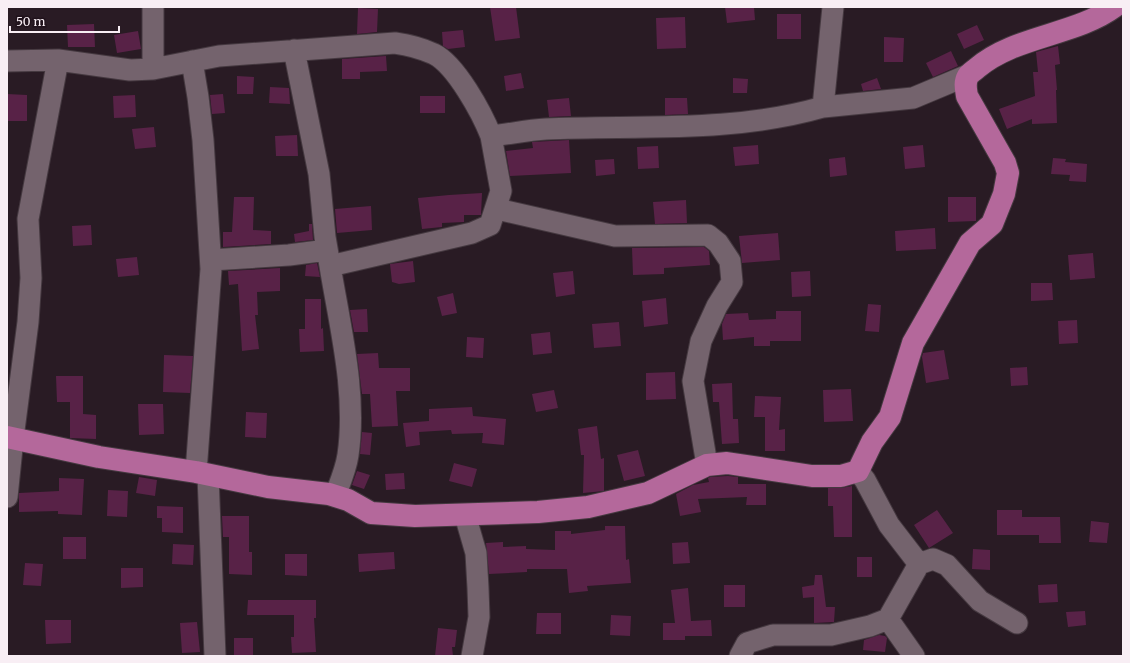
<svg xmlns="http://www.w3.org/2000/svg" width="1130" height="663" font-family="Merriweather,serif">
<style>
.building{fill:#582247}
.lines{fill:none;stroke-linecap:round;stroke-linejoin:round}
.minor-casing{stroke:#453940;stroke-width:23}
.major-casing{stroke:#453940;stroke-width:24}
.minor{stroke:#74636d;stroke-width:21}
.major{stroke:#b4689b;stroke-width:22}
</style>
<rect width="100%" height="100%" fill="#291b24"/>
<path class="building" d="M490,7H516L520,38L495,41Z
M725,7H754L755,20L727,23Z
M358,8L378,9L377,32L357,34Z
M777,14H801V39H777Z
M685,17L686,48L657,49L656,18Z
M94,24L95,47H68L67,25Z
M977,25L984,40L964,49L957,34Z
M463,30L465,47L448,49L443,46L442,32Z
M138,31L141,49L117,53L114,35Z
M884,37L904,38L903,62H884Z
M1058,46L1060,64L1055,65L1057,90H1056L1057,123L1032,124V119L1007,129L999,109L1035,96L1033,72H1038L1036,52Z
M951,51L958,66L933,77L926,63Z
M386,56L387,71L360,72V79H342V59Z
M521,73L524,88L506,91L504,76Z
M237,76L254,77L253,94H237Z
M733,78L748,79L747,93H733Z
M877,78L881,89L863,91L861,84Z
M270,87L289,88L290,104L269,103Z
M7,94L27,95V121H7Z
M223,94L225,113L212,114L210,95Z
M135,95L136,117L114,118L113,96Z
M420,96H445V113H420Z
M569,98L571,116L549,117L547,100Z
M665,98H687L688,114L665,115Z
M154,127L156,147L135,149L132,129Z
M297,135L298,156H276L275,136Z
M569,140L571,173L510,176L506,151L533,148L532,142Z
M758,145L759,164L735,166L733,147Z
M923,145L925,167L905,169L903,147Z
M658,146L659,168L638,169L637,147Z
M845,157L847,175L830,177L829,159Z
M1053,158L1066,159L1065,162L1087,164L1086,182L1069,181L1070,175L1051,174Z
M614,159L615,174L596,176L595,160Z
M482,193L481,215H464V222L442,223V227L422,229L418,198L449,195Z
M234,197H254L253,230L271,231V244L223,247V232H232Z
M948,197H976V221L948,222Z
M686,200L687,223L655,224L653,202Z
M371,206L372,230L337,233L335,209Z
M309,224H312L313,240L295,242L294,234L309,231Z
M91,225L92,245L73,246L72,226Z
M935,228L936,249L896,251L895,231Z
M778,233L780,260L742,263L739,236Z
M704,247L709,251L710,265L664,268V274L633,275L632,248Z
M1093,253L1095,278L1070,280L1068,255Z
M137,257L139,275L118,277L116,259Z
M413,261L415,282L399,284L392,282L390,264Z
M317,263L320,277L305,276L306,265Z
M280,268V291L257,292L258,315H255L259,349L242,351L238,284L229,285L228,271Z
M573,271L575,294L556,297L553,273Z
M810,271L811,296L792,297L791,272Z
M1031,283H1052L1053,300L1031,301Z
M453,293L457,313L442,316L437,297Z
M666,298L668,324L644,327L642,301Z
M305,299H321V329L323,328L324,351L300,352L299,329H305Z
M868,304L881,305L879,332L865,331Z
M367,309L368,332H354L350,310Z
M776,311H801V341H770V346H754V337L723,340L722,324L726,314L748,313L749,320L776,319Z
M1077,320L1078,343L1059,344L1058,321Z
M619,322L621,346L594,348L592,324Z
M550,332L552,353L533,355L531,334Z
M467,337L484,338L483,358L466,357Z
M944,350L949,379L926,383L922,357L923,353Z
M378,353L379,368H410V391H396L398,426L372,427L370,394H362L357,354Z
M164,355L193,356L190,393L163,392Z
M1027,367L1028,385L1011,386L1010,368Z
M675,372L676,399L646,400V373Z
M56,376H83V414L96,415V439L70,438V402H57Z
M732,383L733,419H738L739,443L722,444L719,402H713L712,384Z
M851,389L853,421L824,422L823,390Z
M554,390L558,408L536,412L532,394Z
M755,396L781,397L779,430L785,429V451H765V417H754Z
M138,404H163L164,434L139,435Z
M472,407L473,416L506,419L504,445L482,443L483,433L452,434L451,430L419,432L420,445L406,447L403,423L429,421V409Z
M246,412L267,413L266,438L245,437Z
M597,426L601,459L604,458V491L583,493L584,455H581L578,429Z
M362,432L372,433L370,455L360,454Z
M638,450L645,476L624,481L617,455Z
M454,463L477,469L472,487L449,481Z
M357,471L370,475L364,489L352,485Z
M404,473L405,489L386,490L385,474Z
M728,476L738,477V484H766V505H746L747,497L698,499L701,512L680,516L676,494L693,485L709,482L708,478L710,477Z
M139,477L157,480L155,496L136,493Z
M59,478L84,479L82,515L58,514V511L19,512V493L59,491Z
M852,486V537H834L833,506H828V488H841Z
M108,490L128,491L127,517L107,516Z
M157,506L183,507V533L162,532V518H157Z
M937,510L953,533L929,548L914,525Z
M997,510H1022V517H1060L1061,543H1039V535H997Z
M222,516H249V552H252V575L229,574V537H223Z
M1091,521L1109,523L1107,543L1089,542Z
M605,526H625L626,560L629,559L631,583L587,586L588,591L569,593L567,569H527V572L489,574L486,543L503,542V547L526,546V549L555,550V531H571V534L605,530Z
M63,537H86V559H63Z
M688,542L690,563L673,564L672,543Z
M173,544L194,545L193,565L172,564Z
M973,549L990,550V570L972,569Z
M394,552L395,569L359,572L358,554Z
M285,554H307V576L285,575Z
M857,557H872V577H857Z
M25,563L43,564L41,586L23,585Z
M121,568H143V587L121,588Z
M815,575H822L826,607H835L834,622L814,623V597L803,598L802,587L814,585Z
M1057,584L1058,602L1039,603L1038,585Z
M724,585H745V607H724Z
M688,588L691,621L711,620L712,636H685V640H663V623H675L671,590Z
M248,600H316V618H314L316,652L292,653L291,637H294V615H247Z
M1085,611L1086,625L1068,627L1066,612Z
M537,613H561V634H536Z
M611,615L631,616L630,636L610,635Z
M45,620H71V643L46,644Z
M197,622L200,652L182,653L180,623Z
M438,628L457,630L455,647H452L453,656H435Z
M879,635L885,636L887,638L885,652L863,650L864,640Z
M234,638H253V656H234Z"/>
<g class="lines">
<g class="minor-casing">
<path id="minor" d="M153,7V69
M833,7L823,107L913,98L968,75
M294,50L319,174L325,237L330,266
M7,61L58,60L130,70L153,69L219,56L395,43C409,45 421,48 434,54C456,65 482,113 491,136C509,134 528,130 546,129C638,125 733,133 823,107
M192,61L198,97L203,140L211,269L196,472
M497,209L615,236L708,235L718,243L730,261L732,282L717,306L701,341L693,381L707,465
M211,260L289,255L327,250
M858,471L865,480L889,525L919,564L888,619L914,656
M208,475L215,656
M335,496C340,483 346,469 348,455C357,393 340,327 330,266L472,233L490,225L501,191L491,136
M7,497L13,438L28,322L31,278L28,219L58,60
M465,515L476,553L478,588L479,617L472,656
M919,564L933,559L947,565L980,601L1017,623
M740,656L747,643L773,635H831L870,626L888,619"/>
</g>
<g class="major-casing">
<path id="major" d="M7,437L99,457L196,472L268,487L329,494L348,500L371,513L415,516L538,512L588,507L648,493L707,465L727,463L812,476H841L858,471L872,442L890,417L913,343L970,243L992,224L1004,194L1008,173L1005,163L967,96C966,89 964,83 968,76C970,73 975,70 977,68C1014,36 1076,35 1114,7"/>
</g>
<use href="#minor" class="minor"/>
<use href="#major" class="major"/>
</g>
<rect width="1130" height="663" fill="none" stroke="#f8eef4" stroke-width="16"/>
<path d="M10 26v6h109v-6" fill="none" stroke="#f8eef4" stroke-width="2"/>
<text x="16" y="26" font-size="12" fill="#f8eef4" stroke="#20121b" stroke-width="3" paint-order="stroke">50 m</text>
</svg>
